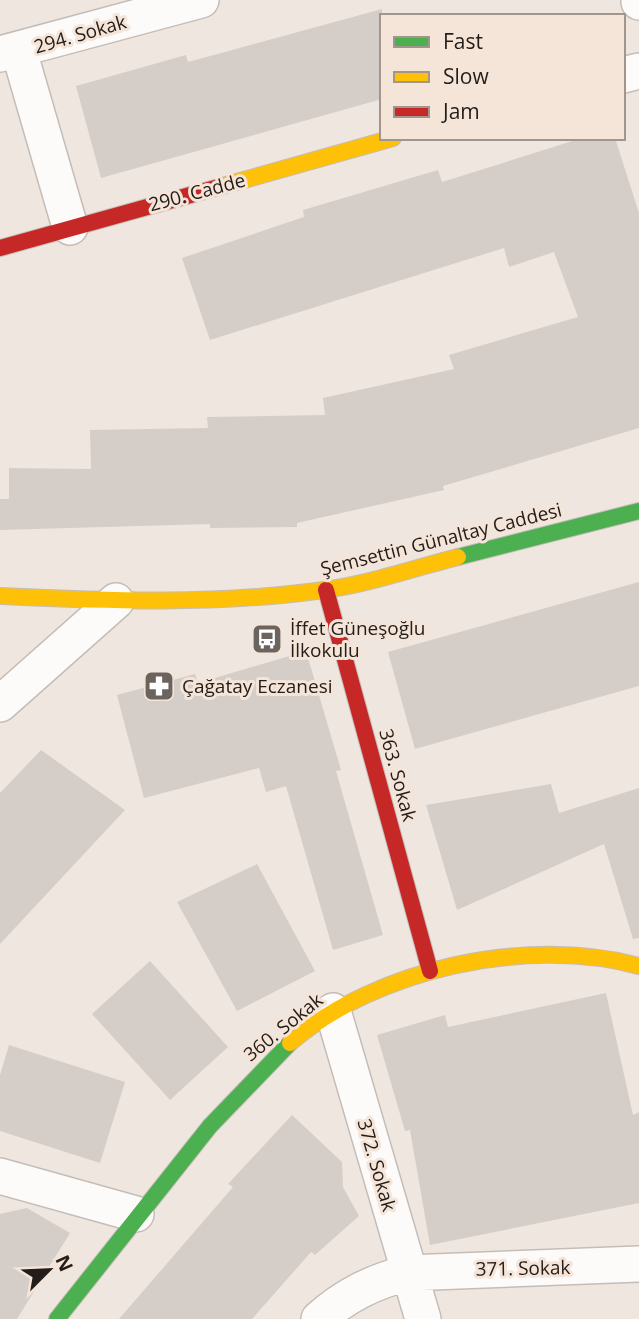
<svg xmlns="http://www.w3.org/2000/svg" width="639" height="1319" font-family="'Open Sans',sans-serif">
<style>
.building{fill:#d5cec8}
.lines{fill:none;stroke-linecap:round;stroke-linejoin:round}
.street-casing{stroke:#c4bdb7;stroke-width:38}
.fast-casing{stroke:#c4bdb7;stroke-width:18}
.slow-casing{stroke:#c4bdb7;stroke-width:18}
.jam-casing{stroke:#c4bdb7;stroke-width:18}
.street{stroke:#fdfbfa;stroke-width:35}
.fast{stroke:#4caf50;stroke-width:16}
.slow{stroke:#ffc107;stroke-width:16}
.jam{stroke:#c62828;stroke-width:16}
.labels{text-anchor:middle;stroke-width:6;stroke-linejoin:round;paint-order:stroke}
.street-label{font-size:19px;fill:#231d19;stroke:#f5e5d9}
.poi-label{font-size:19px;fill:#231d19;stroke:#f5e5d9;text-anchor:start}
</style>
<rect width="100%" height="100%" fill="#efe6df"/>
<path class="building" d="M382,9V99L101,178L76,86L186,55L188,62Z
M582,138H615L639,213V428L443,486L444,490L297,523V527L210,528V524L0,530V499H9V468L91,469L90,430L208,428L207,417L325,415L323,398L454,369L449,355L578,317L554,252L509,267L504,248L210,340L182,258L304,217L303,210L438,170L442,182Z
M639,582V686L415,749L388,652Z
M306,651L341,770L336,771L383,935L333,950L286,786L266,792L259,768L144,798L117,695L195,674L198,683Z
M41,750L125,810L0,944V793Z
M551,784L559,813L639,788V938L633,939L604,844L457,910L426,805Z
M257,864L315,971L237,1011L177,902Z
M150,961L228,1047L170,1100L92,1014Z
M606,993L633,1115L639,1112V1203L430,1245L410,1130L405,1131L377,1035L445,1015L448,1027Z
M9,1045L125,1082L100,1163L0,1131V1075Z
M292,1115L342,1162L343,1187L359,1216L315,1255L311,1252L252,1319H119L233,1187L228,1184Z
M27,1208L70,1233L17,1319H0V1214Z"/>
<g class="lines">
<g class="street-casing">
<path id="street" d="M639,0V2
M19,51L70,227
M0,54L201,0
M623,75L639,71
M0,704L116,601
M333,1011L423,1319
M0,1176L136,1214
M319,1319C346,1295 373,1282 407,1273L639,1264"/>
</g>
<g class="fast-casing">
<path id="fast" d="M458,557L639,511
M57,1319L210,1126L290,1043"/>
</g>
<g class="slow-casing">
<path id="slow" d="M219,187L393,138
M0,596C108,601 217,605 324,590C369,584 414,568 458,557
M290,1043C377,968 528,936 639,966"/>
</g>
<g class="jam-casing">
<path id="jam" d="M0,248L219,187
M326,590L430,971"/>
</g>
<use href="#street" class="street"/>
<use href="#fast" class="fast"/>
<use href="#slow" class="slow"/>
<use href="#jam" class="jam"/>
</g>
<defs>
<g id="bus-square" transform="scale(1.575)"><rect x="-9" y="-9" width="18" height="18" rx="4" fill="#6a635e" stroke="#f5e5d9"/><path d="M-5-6H5V4H4V6H2V4H-2V6H-4V4H-5ZM-3.5-4V0h7V-4ZM-3.5 1.2v1.5H-2V1.2ZM2 1.2v1.5H3.5V1.2Z" fill="#fff"/></g>
<g id="pharmacy-square" transform="scale(1.575)"><rect x="-9" y="-9" width="18" height="18" rx="4" fill="#6a635e" stroke="#f5e5d9"/><path d="M-2-6h4v4h4v4h-4v4h-4v-4h-4v-4h4Z" fill="#fff"/></g>
</defs>
<g fill-rule="evenodd">
<use href="#bus-square" x="267" y="639"/>
<use href="#pharmacy-square" x="159" y="686"/>
</g>
<g class="labels">
<g class="street-label">
<text transform="translate(80 34) rotate(-16)" y="7">294. Sokak</text>
<text transform="translate(197 192) rotate(-15)" y="7">290. Cadde</text>
<text transform="translate(441 539) rotate(-14)" y="7">Şemsettin Günaltay Caddesi</text>
<text transform="translate(398 775) rotate(75)" y="7">363. Sokak</text>
<text transform="translate(283 1027) rotate(-39)" y="7">360. Sokak</text>
<text transform="translate(377 1165) rotate(74)" y="7">372. Sokak</text>
<text transform="translate(523 1268) rotate(-1)" y="7">371. Sokak</text>
</g>
<g class="poi-label">
<text x="290" y="635">İffet Güneşoğlu<tspan x="290" dy="22">İlkokulu</tspan></text>
<text x="182" y="693">Çağatay Eczanesi</text>
</g>
</g>
<rect x="380" y="14" width="245" height="126" fill="#f5e5d9" stroke="#a1958c" stroke-width="2"/>
<rect x="394" y="37" width="35" height="10" fill="#4caf50" stroke="#a1958c" stroke-width="2"/>
<text x="443" y="49" font-size="21" fill="#231d19">Fast</text>
<rect x="394" y="72" width="35" height="10" fill="#ffc107" stroke="#a1958c" stroke-width="2"/>
<text x="443" y="84" font-size="21" fill="#231d19">Slow</text>
<rect x="394" y="107" width="35" height="10" fill="#c62828" stroke="#a1958c" stroke-width="2"/>
<text x="443" y="119" font-size="21" fill="#231d19">Jam</text>
<g transform="translate(49 1270) rotate(66)" stroke="#f5e5d9" stroke-width="5" paint-order="stroke">
<path d="M0-5L12 26L0 18L-12 26Z" fill="#231d19"/>
<text y="-10" font-size="19" font-weight="bold" text-anchor="middle" fill="#231d19">N</text>
</g>
</svg>
